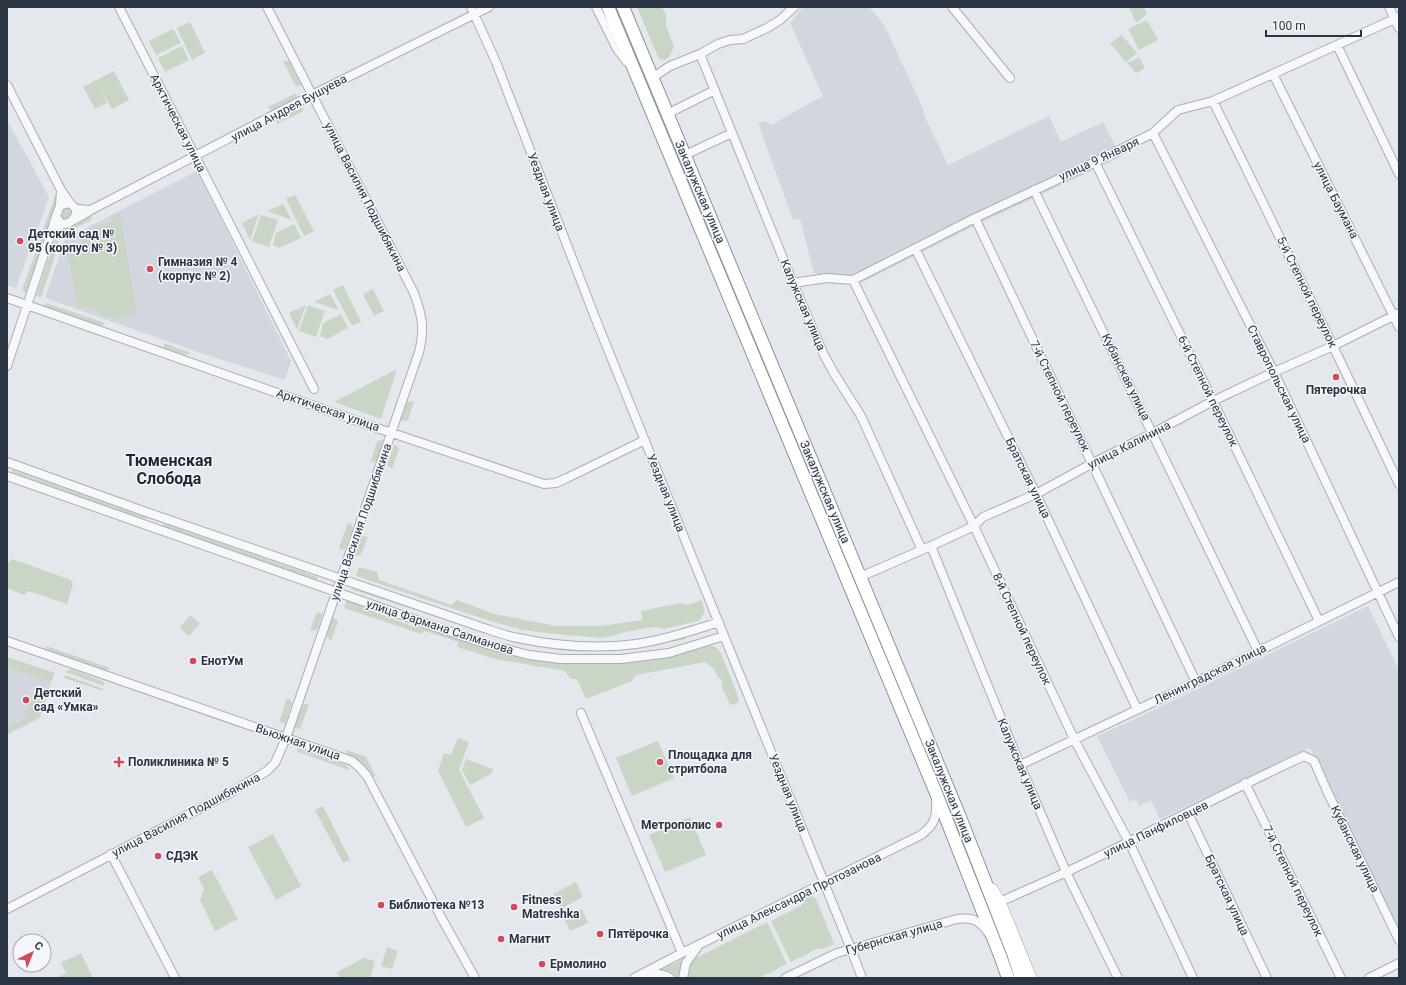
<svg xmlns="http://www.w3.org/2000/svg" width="1406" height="985" font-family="Roboto,sans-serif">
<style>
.built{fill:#d2d6de}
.green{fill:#c9d6c5}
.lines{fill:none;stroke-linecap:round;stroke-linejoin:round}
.minor-casing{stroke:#a9aeb7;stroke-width:10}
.major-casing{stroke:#a3abb8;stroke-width:12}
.highway-casing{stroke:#8b94a3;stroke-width:14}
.minor{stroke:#f7f8fa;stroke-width:8}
.major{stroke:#fff;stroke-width:11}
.highway{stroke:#fff;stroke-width:12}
.poi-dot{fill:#d1495b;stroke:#f4f6f9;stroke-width:1.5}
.labels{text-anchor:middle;stroke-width:3;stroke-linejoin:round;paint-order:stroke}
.street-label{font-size:12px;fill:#2b3445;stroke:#f4f6f9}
.poi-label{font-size:12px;font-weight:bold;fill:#2b3445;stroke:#f4f6f9;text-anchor:start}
.district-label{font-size:16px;font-weight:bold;fill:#1d2536;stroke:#f4f6f9}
</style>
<rect width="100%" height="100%" fill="#e4e7ec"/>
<path class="built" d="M803,7H869L884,25L887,31L924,111V115L948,165L1049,116L1061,142L1103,122L1121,157L976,225L867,280L856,284L814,273L800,219L793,220L758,123L764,121L771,125L823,96L790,23Z
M7,120L49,197L16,288L7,285Z
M197,171L291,361L285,380L195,351L45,298L65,239Z
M1368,606L1399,670V932L1310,748L1160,819L1151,800L1139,806L1136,799L1130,802L1097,736L1129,722Z
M7,667L51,682L40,718L7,735Z"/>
<path class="green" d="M637,7H662L666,15V26L674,47L669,57L665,60L659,59Z
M1129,7H1143L1147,14L1136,23Z
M1147,20L1158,40L1139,50L1128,29Z
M190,22L205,53L192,60L177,28Z
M173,29L181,43L156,55L149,41Z
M1122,35L1137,53L1126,62L1110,43Z
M182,46L189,60L165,72L158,58Z
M1139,57L1145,68L1136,73L1127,63Z
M283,61H289L301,85L296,87Z
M114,71L129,100L112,109L101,89L107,103L95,109L83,87Z
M294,94H296L297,97L272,110L269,109L268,107Z
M302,106L303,109L302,112L277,124L276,121L278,119Z
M58,194V200L47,231L43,230L55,196Z
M295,195L314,231L304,236L286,199Z
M283,204L292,220L267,211Z
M69,206L74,212L73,216L63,221L59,216L62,209Z
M120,214L137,314C116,318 107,323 91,306L78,308L66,246L80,243L91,228L113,222V215Z
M259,214L250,240L242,223Z
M91,215L92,217L91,220L64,234L61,237L57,236L62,230Z
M261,215L278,220L269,247L252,241Z
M294,224L301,238L279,248L273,245L276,233Z
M43,236H46L26,293L22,290L41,237Z
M55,240L58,241L59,244L41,297L36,296Z
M343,285L361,322L352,326L333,290Z
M373,289L384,311L374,316L363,294Z
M330,294L339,310L314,302Z
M46,303L105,323L101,327L43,306Z
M306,305L297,330L289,313Z
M308,305L325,311L316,337L299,331Z
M341,314L348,328L327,339L320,336L323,323Z
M164,343L191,353L185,355L164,349Z
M397,369L381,419L334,402Z
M414,401L408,420L405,421L401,420L407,402Z
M380,440L384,441L377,461L372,462L371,461L377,441Z
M394,445L397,446L399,449L392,469L387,465Z
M13,470L145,517L146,518L144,519L12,472Z
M348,523L351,524L353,528L345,549L341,550L339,547Z
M165,524L318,577L317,580L164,527L163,525Z
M361,536L368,537L361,554L358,556L354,555Z
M12,559L71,580L73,584L67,604L28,591L24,595L7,588V564Z
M359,567L377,572L379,580L451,605L457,600L494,614L557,626H601L642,620L641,611L680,603L688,605L701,600C705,607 706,616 698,621L664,629L653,627L625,632L616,635L600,638L555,634L523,630L490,621L356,576Z
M352,586L517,640L594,648L685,636L686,639L638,648L595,651L557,649L516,643L351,589Z
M347,599L370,607L372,611L414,627L427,628L514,654L603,661L710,645L717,648L721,653L739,699L738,703L730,705L721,685L723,684L720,678H718L715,670L705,662L636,675L632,681L586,699L577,679H571L565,671L495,659L457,647L458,642L425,631L421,634L344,608Z
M318,612L323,614L317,630L310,631L316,614Z
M190,615L200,624L189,636L180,628Z
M332,617L336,619L338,622L331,641L326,636Z
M46,646L110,668L105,671L47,650Z
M7,657L55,673L51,682L7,667Z
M71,669L102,681L104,683V686L65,672Z
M65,675L104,689L103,691L64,678Z
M38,692L46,695L39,717L7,734V729L24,719L33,695Z
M287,698L290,699L292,703L285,724L279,722Z
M304,704L309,705L300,729L294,728L302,706Z
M458,738L469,742L459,770L484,818L466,827L438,771L444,753L451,755Z
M658,741L674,778L632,796L616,758Z
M297,748L346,765L349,768V770L298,752Z
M347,750L366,757L376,776L372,777C366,766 358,759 346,755Z
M466,759L493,769L491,774L470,785L462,770Z
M323,806L350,860L343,863L315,810Z
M690,817L706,855L665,872L649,835Z
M273,834L301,886L276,900L248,847Z
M212,870L238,919L215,931L200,900L204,889L198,877Z
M576,882L583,897L560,909L553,894Z
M810,895L816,899L834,944L825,948L817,949L791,962L771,921L802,905L805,897Z
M582,909L588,923L570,931L564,918Z
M767,922L787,964L759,978H686L690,961Z
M387,947L398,951L392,969L381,966Z
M81,953L93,978H56L66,973L61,963Z
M364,958L375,961L370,978H340L337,972Z
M684,959L680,969V978C673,978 667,972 661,970Z"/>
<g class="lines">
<g class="minor-casing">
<path id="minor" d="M119,7L314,389
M471,7L496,62L598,325L851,949L862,978
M596,7L617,49L627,62
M952,7L1010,78
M1389,7L1399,28
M1337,45L1399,174
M700,54L793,283L824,355L835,375L861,416L922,550
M1273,74L1399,327
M652,78L670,66L700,54L718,44L730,40L743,39L767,28L780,20L794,7
M7,85L61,190
M1213,101L1333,346L1399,484
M667,114L715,90
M1153,133L1274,372L1399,637
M685,155L732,133
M1095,162L1213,401L1319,621
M1034,190L1258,651
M60,206L65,204L70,203L76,209C77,218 71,224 62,224L59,221L56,216L60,206L61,190L70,203
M91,210L312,95L489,7
M56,216L50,236L62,224
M975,218L1196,682
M74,220L91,210L76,209
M915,248L1036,494L1137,709
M853,280L974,526L1074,739L1129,842L1193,978
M793,283L827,278L853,280L975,218L1095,162L1153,133L1178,110L1213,101L1399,17
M7,298L380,429L544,484L556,483L567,478L645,440
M7,366L50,236
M7,462L146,512L478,626C491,630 505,636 518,638C556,646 598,649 636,644C664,640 692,631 719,622
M7,476L430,625L490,645L529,655L561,659H621L669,653L724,636
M931,546L1020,765L1066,872L1118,978
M860,577L931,546L974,526L983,517L1036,494L1093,463L1153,433L1213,401L1274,372L1333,346L1399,313
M7,641L352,761L360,768L367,776L441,917L475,978
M581,713L682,953
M1020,765L1196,682L1399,582
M1245,783L1341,978
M1188,813L1267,978
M111,854L175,978
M1000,902C1026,890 1052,879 1077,867C1153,831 1228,791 1304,756L1314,761L1327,791L1399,940
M7,909L230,793L267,771L275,763L286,738L419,352C425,328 422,315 414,293L267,7
M644,974C653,973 662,973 670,978
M634,978L682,953L921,835C934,825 937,818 936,801
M683,978L686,963L697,948
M785,978L837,953L851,949L957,919C973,917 979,920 989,934
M1369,978L1399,963"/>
</g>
<g class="major-casing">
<path id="major" d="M992,889L1000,902L1031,978"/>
</g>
<g class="highway-casing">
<path id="highway" d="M608,7L936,793L1001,958L1008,978
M623,7L960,817L1013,953L1021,978"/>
</g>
<use href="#minor" class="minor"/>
<use href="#major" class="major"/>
<use href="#highway" class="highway"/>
</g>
<g class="poi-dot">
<circle cx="20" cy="241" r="4"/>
<circle cx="150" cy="269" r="4"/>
<circle cx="1336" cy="377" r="4"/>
<circle cx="193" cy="661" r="4"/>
<circle cx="26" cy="700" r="4"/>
<path d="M117 756h4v4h4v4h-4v4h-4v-4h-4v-4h4z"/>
<circle cx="660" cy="762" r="4"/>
<circle cx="719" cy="825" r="4"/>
<circle cx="158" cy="856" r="4"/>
<circle cx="381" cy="905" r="4"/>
<circle cx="514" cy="907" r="4"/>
<circle cx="600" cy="934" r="4"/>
<circle cx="501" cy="939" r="4"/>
<circle cx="542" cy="964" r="4"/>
</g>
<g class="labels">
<g class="street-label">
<text transform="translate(289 108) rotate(-28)" y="4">улица Андрея Бушуева</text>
<text transform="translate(178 123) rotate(63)" y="4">Арктическая улица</text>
<text transform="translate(1099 159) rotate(-25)" y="4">улица 9 Января</text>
<text transform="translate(546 192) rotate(69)" y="4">Уездная улица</text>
<text transform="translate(700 192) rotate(67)" y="4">Закалужская улица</text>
<text transform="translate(365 197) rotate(63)" y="4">улица Василия Подшибякина</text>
<text transform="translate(1336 200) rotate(63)" y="4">улица Баумана</text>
<text transform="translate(1307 292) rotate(64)" y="4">5-й Степной переулок</text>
<text transform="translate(803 305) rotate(67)" y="4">Калужская улица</text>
<text transform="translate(1126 377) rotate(64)" y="4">Кубанская улица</text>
<text transform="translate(1279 384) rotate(64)" y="4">Ставропольская улица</text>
<text transform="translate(1208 391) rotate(64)" y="4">6-й Степной переулок</text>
<text transform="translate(1060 396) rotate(64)" y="4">7-й Степной переулок</text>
<text transform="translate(328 410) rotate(19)" y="4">Арктическая улица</text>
<text transform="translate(1129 445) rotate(-27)" y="4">улица Калинина</text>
<text transform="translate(1028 478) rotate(64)" y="4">Братская улица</text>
<text transform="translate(825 492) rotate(67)" y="4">Закалужская улица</text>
<text transform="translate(666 493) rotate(68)" y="4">Уездная улица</text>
<text transform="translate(361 522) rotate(-71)" y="4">улица Василия Подшибякина</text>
<text transform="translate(440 627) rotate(18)" y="4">улица Фармана Салманова</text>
<text transform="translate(1022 629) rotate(65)" y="4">8-й Степной переулок</text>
<text transform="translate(1210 674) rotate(-26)" y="4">Ленинградская улица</text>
<text transform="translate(298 742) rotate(19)" y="4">Вьюжная улица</text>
<text transform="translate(1020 764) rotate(67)" y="4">Калужская улица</text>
<text transform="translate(949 791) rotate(68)" y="4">Закалужская улица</text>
<text transform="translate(788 793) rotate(68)" y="4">Уездная улица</text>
<text transform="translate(186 815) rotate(-28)" y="4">улица Василия Подшибякина</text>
<text transform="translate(1156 829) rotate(-26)" y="4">улица Панфиловцев</text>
<text transform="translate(1355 849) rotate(64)" y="4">Кубанская улица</text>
<text transform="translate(1293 881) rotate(64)" y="4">7-й Степной переулок</text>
<text transform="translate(1227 895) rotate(65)" y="4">Братская улица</text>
<text transform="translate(799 896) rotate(-26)" y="4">улица Александра Протозанова</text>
<text transform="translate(894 937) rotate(-16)" y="4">Губернская улица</text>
</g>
<g class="poi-label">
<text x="28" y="238">Детский сад №<tspan x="28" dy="14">95 (корпус № 3)</tspan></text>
<text x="158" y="266">Гимназия № 4<tspan x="158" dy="14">(корпус № 2)</tspan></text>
<text x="1336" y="394" text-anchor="middle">Пятерочка</text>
<text x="201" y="665">ЕнотУм</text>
<text x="34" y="697">Детский<tspan x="34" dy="14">сад «Умка»</tspan></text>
<text x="668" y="759">Площадка для<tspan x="668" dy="14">стритбола</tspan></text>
<text x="128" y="766">Поликлиника № 5</text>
<text x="711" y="829" text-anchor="end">Метрополис</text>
<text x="166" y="860">СДЭК</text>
<text x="522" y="904">Fitness<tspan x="522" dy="14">Matreshka</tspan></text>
<text x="389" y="909">Библиотека №13</text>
<text x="608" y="938">Пятёрочка</text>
<text x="509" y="943">Магнит</text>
<text x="550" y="968">Ермолино</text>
</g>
<g class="district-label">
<text x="169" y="466">Тюменская<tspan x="169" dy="18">Слобода</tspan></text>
</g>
</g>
<rect width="1406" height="985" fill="none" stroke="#2b3445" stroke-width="16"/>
<g transform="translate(32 953) rotate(43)"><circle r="19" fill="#f4f6f9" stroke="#a4a8b1"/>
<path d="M0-3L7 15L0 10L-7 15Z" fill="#d1495b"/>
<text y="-6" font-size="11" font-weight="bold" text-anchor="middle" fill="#2b3445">С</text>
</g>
<path d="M1266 30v6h95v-6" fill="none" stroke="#2b3445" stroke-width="2"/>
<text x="1272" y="30" font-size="12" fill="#2b3445" stroke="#f4f6f9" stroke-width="3" paint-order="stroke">100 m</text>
</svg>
